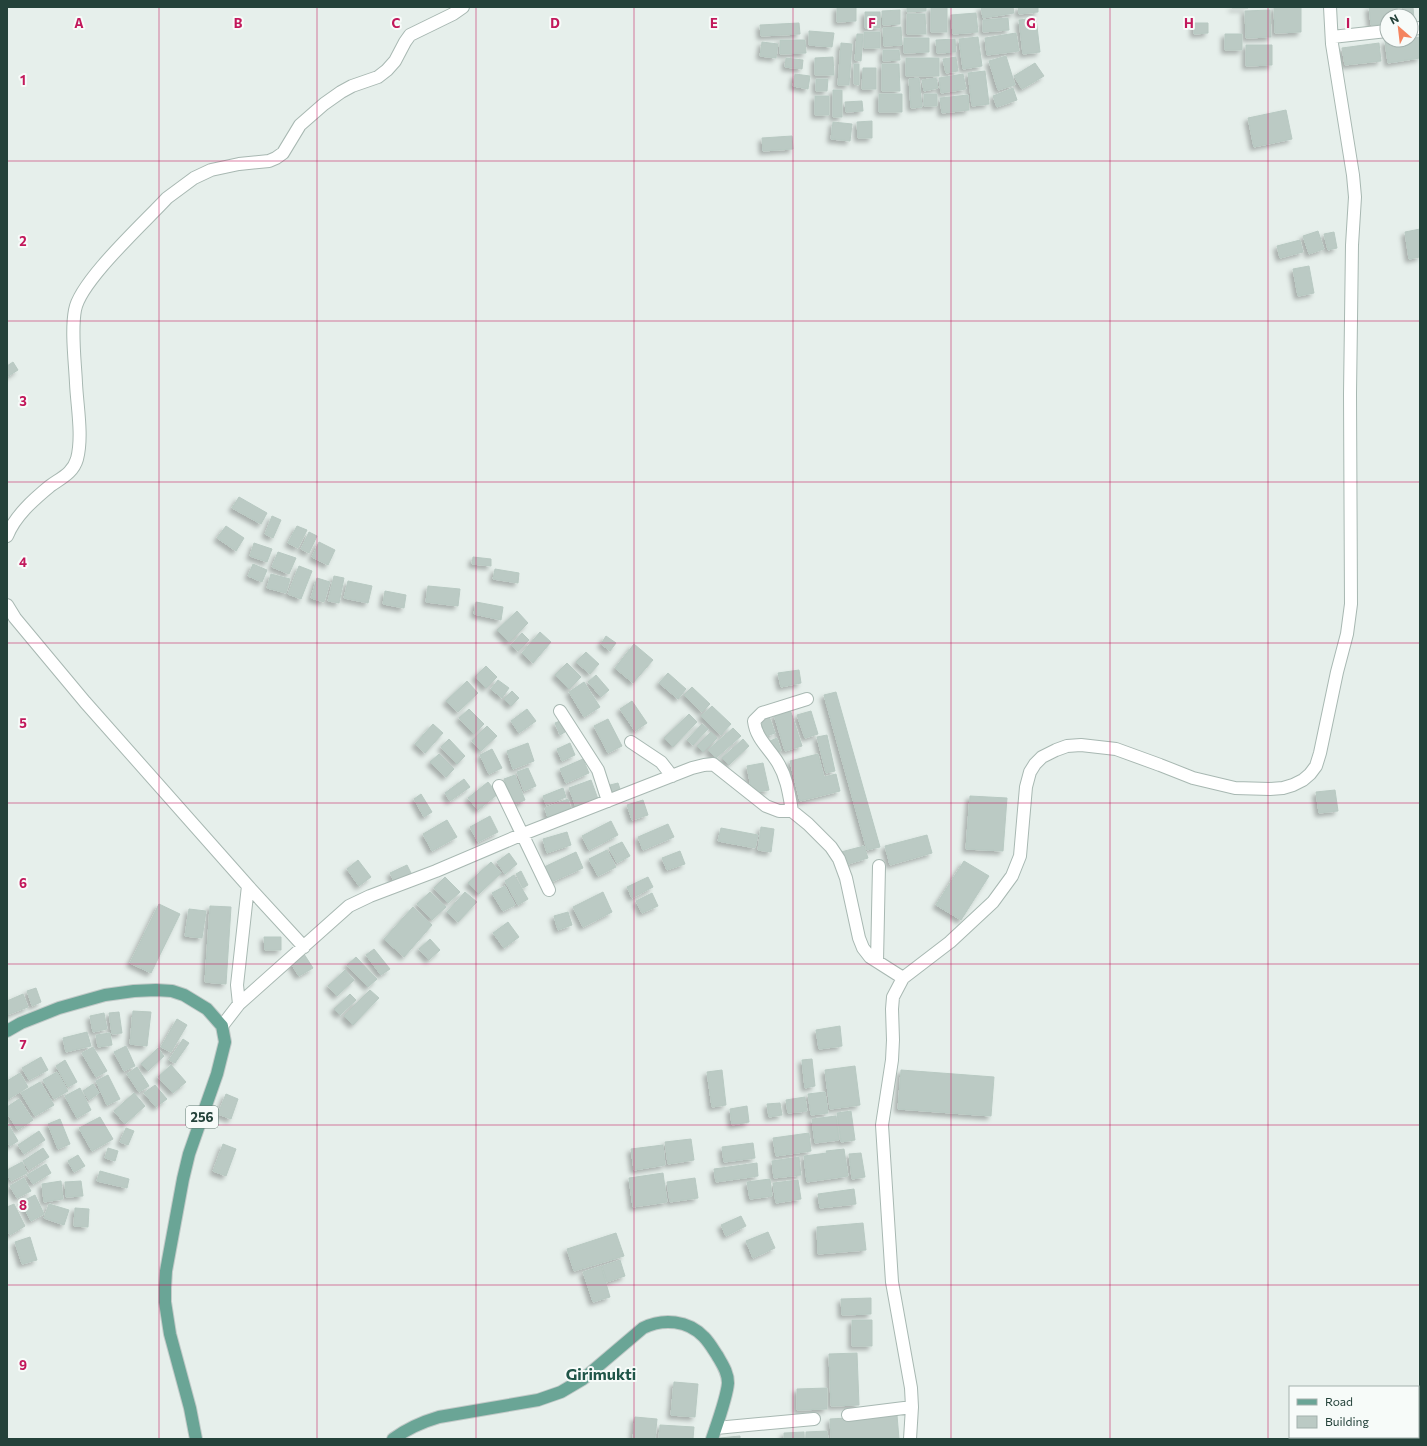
<svg xmlns="http://www.w3.org/2000/svg" width="1427" height="1446" font-family="Commissioner,sans-serif">
<style>
.building{fill:#bbcac4;stroke:#b8c9c2;filter:url(#shadow)}
.lines{fill:none;stroke-linecap:round;stroke-linejoin:round}
.minor-casing{stroke:#a8b8b2;stroke-width:14}
.major-casing{stroke:#c2cac8;stroke-width:14}
.minor{stroke:#fff;stroke-width:12}
.major{stroke:#6aa596;stroke-width:12}
.grid{fill:none;stroke:#c2185b;stroke-width:1;stroke-opacity:0.55}
.labels{text-anchor:middle;stroke-width:4;stroke-linejoin:round;paint-order:stroke}
.shield{fill:#f7fbf9;stroke:#637a73;stroke-width:1}
.shield-label{font-size:13px;font-weight:bold;fill:#24423a}
.quarter-label{font-size:16px;font-weight:bold;fill:#1f5548;stroke:#f7fbf9}
.grid-label{font-size:13px;text-anchor:middle;font-weight:bold;fill:#c2185b;stroke:#f7fbf9;stroke-width:4;stroke-linejoin:round;paint-order:stroke}
</style>
<defs>
<filter id="shadow"><feDropShadow dx="-3.5" dy="3.5" stdDeviation="2" flood-color="#0004"/></filter>
</defs>
<rect width="100%" height="100%" fill="#e6efeb"/>
<path class="building" d="M837,7H856V21L837,22Z
M907,7H926V11L907,12Z
M931,7H947V32H931Z
M981,7H1013L1014,13L983,18Z
M1018,7H1038V12L1019,14Z
M1232,7H1248V8H1232Z
M1274,7H1301V32L1275,33Z
M1369,7H1397L1398,16H1387V24L1371,25Z
M1402,7H1413L1414,19L1411,20V16H1403Z
M900,10V24L883,25L882,11Z
M1270,10L1271,37L1246,38L1245,11Z
M865,12H880V28H865Z
M976,13L978,32L953,34L951,15Z
M907,14H925L926,34H907Z
M1008,18L1009,30L983,32V20Z
M1036,18L1040,52L1023,54L1019,20Z
M799,23L800,34L761,36L760,25Z
M1194,23H1208V33L1194,34Z
M901,27L902,45L884,46L883,28Z
M809,31L834,33L832,47L809,45Z
M864,32H880V48H864Z
M1016,33L1019,51L987,55L985,38Z
M857,34H863L861,61L855,60Z
M1225,34H1242V50H1225Z
M978,37L982,66L963,69L959,39Z
M1420,37V58L1388,63L1385,41L1411,40V38Z
M904,38H929V52L904,53Z
M955,39L956,52L937,53L936,40Z
M780,40H805L806,53L780,54Z
M762,42L778,44L776,58L760,56Z
M841,43L852,44L849,85H838Z
M1379,43L1381,61L1345,65L1342,48Z
M1246,45H1272V65L1246,66Z
M883,50H899L900,60L883,61Z
M1006,56L1015,85L998,90L989,61Z
M833,57L834,75H815V58Z
M956,57L958,71L946,73L943,59Z
M786,58L803,60L802,69L785,67Z
M906,58H939V76H906Z
M1035,63L1044,76L1022,89L1014,76Z
M854,64H859V85L854,84Z
M882,64H899L900,91H882Z
M863,68H876V89H862Z
M985,71L989,104L972,106L968,73Z
M795,74L810,76L808,89L793,86Z
M963,74L966,89L941,93L939,78Z
M919,78L922,107L911,108L909,79Z
M936,78L938,88L924,91L922,80Z
M816,79H828L827,91H816Z
M1013,88L1017,100L997,107L993,96Z
M833,90H842V117H833Z
M879,94H902V112H879Z
M924,94H937V106H924Z
M968,95L969,110L942,113L940,98Z
M815,96H829V115H815Z
M862,101L863,111L846,112L845,102Z
M1286,110L1292,139L1254,147L1248,118Z
M872,121V138H858L857,122Z
M833,122L852,124L850,141L831,139Z
M792,136L793,149L763,151L762,138Z
M1420,229V257L1409,259L1405,232Z
M1318,231L1324,249L1309,254L1303,236Z
M1334,232L1337,248L1328,250L1324,234Z
M1300,240L1303,252L1280,258L1277,246Z
M1309,266L1314,293L1298,296L1293,269Z
M13,362L18,370L7,377V366Z
M239,497L267,513L261,524L232,508Z
M272,516L281,520L273,538L265,534Z
M226,526L244,538L236,551L217,538Z
M297,526L307,530L298,548L288,543Z
M309,532L317,536L309,553L301,549Z
M319,542L335,550L328,565L312,557Z
M254,543L272,549L267,562L250,556Z
M278,552L296,558L289,574L272,567Z
M473,557L491,559V566L472,564Z
M253,564L267,570L262,582L248,576Z
M299,566L312,571L301,599L288,594Z
M495,569L519,573L518,583L493,579Z
M271,574L290,579L286,593L267,588Z
M334,576L344,578L339,603L328,601Z
M317,578L330,582L324,602L311,598Z
M348,581L372,586L368,603L344,598Z
M428,586L460,589L458,606L426,602Z
M385,591L406,595L404,608L383,604Z
M476,602L503,607L501,620L474,614Z
M517,611L528,623L509,642L497,630Z
M540,632L551,642L533,663L522,653Z
M522,633L529,640L518,651L511,645Z
M606,636L616,643L610,651L601,644Z
M634,644L653,660L633,683L615,668Z
M586,652L599,664L590,674L576,662Z
M567,663L581,677L569,689L555,675Z
M486,666L497,677L486,688L475,677Z
M799,670L801,683L781,687L778,673Z
M668,673L686,689L678,699L659,683Z
M596,675L609,690L601,697L588,682Z
M498,680L509,688L502,698L491,689Z
M467,681L478,693L458,712L446,701Z
M584,682L600,707L584,717L569,692Z
M692,687L710,704L702,712L684,695Z
M512,691L519,698L511,706L504,699Z
M836,692L880,847L867,850L824,695Z
M632,701L647,723L635,731L620,709Z
M712,706L731,724L721,735L701,716Z
M469,709L484,724L474,734L459,718Z
M527,709L536,721L519,733L511,721Z
M790,709L802,746L785,751L774,715Z
M811,711L818,734L805,738L797,715Z
M689,714L697,722L673,747L664,738Z
M769,716L775,733L764,737L758,721Z
M608,719L622,746L608,753L594,726Z
M560,721L565,732L560,735L555,723Z
M433,724L443,733L425,753L415,744Z
M702,724L708,729L693,745L687,740Z
M487,726L497,736L481,751L472,741Z
M733,728L741,736L716,758L708,750Z
M711,732L717,738L703,752L697,746Z
M827,735L835,771L826,773L817,737Z
M777,738L781,751L774,753L770,741Z
M449,739L465,756L457,764L441,747Z
M743,739L749,746L729,765L722,758Z
M528,743L534,761L513,769L507,751Z
M570,743L575,755L562,761L557,749Z
M492,749L502,768L489,774L480,755Z
M439,754L454,769L446,777L430,762Z
M818,754L824,777L836,774L840,791L800,801L790,761Z
M583,759L589,773L566,783L560,769Z
M763,763L769,790L752,793L747,766Z
M528,768L536,786L524,791L517,772Z
M515,775L525,800L514,805L504,779Z
M464,779L470,787L450,801L445,793Z
M591,780L598,799L576,807L569,788Z
M488,782L498,794L478,810L468,798Z
M618,783L621,792L610,796L606,786Z
M563,788L566,797L546,805L543,796Z
M1335,790L1338,811L1319,813L1316,792Z
M421,794L432,812L424,817L414,799Z
M970,796L1007,798L1003,851L966,849Z
M568,799L571,809L548,818L545,808Z
M643,800L648,815L632,820L627,805Z
M490,816L498,832L478,842L470,827Z
M447,820L457,837L432,851L423,834Z
M611,821L618,835L589,850L582,836Z
M668,824L674,837L643,850L638,837Z
M761,827L774,829L771,852L758,850Z
M721,828L758,835L755,848L718,841Z
M567,832L571,845L547,853L543,839Z
M927,835L932,853L890,865L885,846Z
M622,842L630,856L617,863L609,848Z
M864,846L868,858L845,865L841,852Z
M607,850L616,867L598,876L589,859Z
M680,851L685,864L667,870L662,858Z
M576,852L583,868L549,883L542,868Z
M509,853L517,864L505,874L497,862Z
M358,860L371,877L359,886L347,869Z
M964,861L989,876L961,920L936,905Z
M491,862L501,873L479,894L468,883Z
M407,865L412,875L395,883L390,873Z
M521,871L528,885L523,888L516,874Z
M514,875L528,899L518,905L505,881Z
M445,877L460,892L448,903L434,888Z
M648,877L653,887L632,898L627,887Z
M505,886L515,905L503,911L492,893Z
M430,892L446,907L432,920L417,904Z
M465,892L477,902L458,922L447,912Z
M603,892L612,912L583,927L573,907Z
M652,893L658,906L642,913L636,901Z
M159,904L180,914L151,973L130,963Z
M210,906L231,907L226,984L205,982Z
M413,907L432,925L404,957L384,939Z
M189,909L206,911L202,938L185,936Z
M568,912L572,925L558,930L554,916Z
M508,922L519,937L504,948L493,933Z
M264,937H281V950H265Z
M430,939L440,950L429,960L419,949Z
M374,949L390,969L381,975L366,955Z
M304,954L313,968L299,976L290,962Z
M356,957L377,979L368,987L347,965Z
M345,970L354,980L337,996L328,986Z
M36,988L41,1002L32,1006L27,991Z
M370,990L379,998L353,1025L344,1016Z
M23,994L28,1007L7,1015V1001Z
M350,994L356,1000L340,1015L334,1009Z
M133,1011L151,1012L147,1046L130,1044Z
M119,1012L122,1033L112,1034L109,1013Z
M104,1013L107,1029L93,1032L90,1016Z
M177,1019L187,1025L171,1052L161,1047Z
M840,1026L842,1046L819,1049L816,1030Z
M87,1032L91,1046L66,1052L63,1038Z
M110,1033L112,1045L98,1047L96,1035Z
M183,1039L189,1043L175,1063L169,1060Z
M126,1046L135,1066L124,1071L114,1052Z
M93,1047L107,1071L96,1077L82,1053Z
M158,1048L164,1056L148,1071L141,1064Z
M41,1057L48,1070L29,1080L22,1068Z
M812,1059L815,1086L805,1088L802,1060Z
M65,1060L77,1082L68,1087L56,1066Z
M171,1065L186,1082L173,1093L158,1077Z
M855,1066L860,1105L830,1109L825,1070Z
M137,1067L149,1086L139,1092L127,1074Z
M722,1070L726,1105L712,1107L707,1072Z
M901,1070L994,1077L991,1116L898,1109Z
M57,1072L68,1091L54,1099L43,1080Z
M20,1073L28,1087L7,1100V1081Z
M108,1075L120,1099L107,1105L96,1081Z
M40,1082L54,1105L35,1116L21,1093Z
M93,1084L99,1093L89,1100L83,1091Z
M155,1085L167,1099L156,1107L144,1093Z
M80,1088L91,1110L77,1118L65,1096Z
M825,1092L828,1113L811,1115L808,1094Z
M134,1093L145,1106L125,1124L114,1111Z
M226,1094L238,1099L231,1119L218,1114Z
M805,1097L807,1111L788,1113L786,1100Z
M19,1099L33,1120L18,1130L7,1113V1107Z
M780,1103L782,1115L769,1117L767,1104Z
M747,1106L749,1122L732,1125L730,1109Z
M851,1111L855,1140L841,1142L837,1113Z
M836,1116L839,1140L815,1143L812,1119Z
M100,1117L113,1139L92,1151L79,1128Z
M60,1119L70,1144L58,1149L48,1124Z
M7,1122L18,1141L10,1146L7,1141Z
M126,1128L134,1131L128,1145L120,1142Z
M39,1131L45,1140L24,1154L18,1145Z
M809,1133L811,1151L776,1156L773,1138Z
M691,1139L694,1160L668,1164L665,1142Z
M753,1143L755,1158L724,1162L722,1147Z
M223,1144L236,1149L226,1176L213,1171Z
M663,1145L665,1165L634,1170L631,1149Z
M43,1148L49,1157L29,1170L23,1161Z
M108,1148L118,1151L115,1161L105,1158Z
M844,1149L848,1176L807,1182L804,1156L827,1153L826,1151Z
M861,1153L865,1177L852,1179L849,1154Z
M78,1155L85,1166L74,1172L68,1161Z
M799,1157L801,1175L774,1178L772,1161Z
M22,1162L27,1173L11,1181L7,1174V1170Z
M757,1163L758,1176L716,1182L714,1169Z
M46,1164L51,1173L33,1184L27,1175Z
M100,1171L129,1179L127,1188L97,1181Z
M663,1173L667,1202L633,1207L629,1178Z
M24,1178L31,1191L17,1198L10,1186Z
M695,1178L698,1198L670,1202L667,1182Z
M770,1179L772,1196L750,1199L747,1182Z
M798,1180L801,1199L776,1203L773,1183Z
M61,1181L63,1199L44,1202L42,1184Z
M81,1181L83,1196L66,1197L65,1182Z
M854,1189L856,1204L820,1208L818,1194Z
M35,1195L44,1214L31,1221L21,1202Z
M14,1204L25,1226L10,1235L7,1230V1207Z
M49,1204L69,1210L64,1225L44,1218Z
M75,1208L89,1209L88,1227L74,1226Z
M741,1216L746,1226L726,1236L721,1225Z
M863,1223L866,1250L818,1254L817,1227Z
M768,1232L775,1248L753,1258L746,1241Z
M616,1233L624,1256L574,1271L567,1249Z
M30,1237L37,1260L22,1264L15,1242Z
M620,1260L625,1276L607,1282L602,1266Z
M601,1266L610,1297L593,1302L583,1272Z
M871,1298V1314L842,1315L841,1299Z
M852,1320H872V1346H852Z
M857,1353L859,1405L831,1406L829,1354Z
M674,1382L698,1384L695,1417L671,1415Z
M827,1388V1409L797,1410V1389Z
M897,1415L899,1439H831L830,1419Z
M635,1417L657,1419L655,1439H633Z
M660,1425L694,1427L693,1439H659Z
M827,1431L828,1439H806V1432Z
M804,1432V1439H784V1433Z
M740,1436V1439H720V1438Z"/>
<g class="lines">
<g class="minor-casing">
<path id="minor" d="M1411,29L1420,28
M1332,37L1387,31
M7,536C15,516 33,500 50,486C61,478 73,473 77,459C83,436 77,406 76,383C75,361 71,331 75,310C80,281 145,222 167,198L194,178L211,170L239,164L269,161L276,158L283,153L300,125L324,104L341,92L352,86L378,77L387,70L395,61L405,42L410,35L453,14L463,7
M7,605L15,618L85,702L248,886L304,947
M560,711L598,770L608,801
M631,742L661,762L672,776
M499,786L549,890
M792,811C789,794 787,778 778,763C770,749 756,739 754,721L762,713L807,699
M877,961L879,866
M239,1004L237,985L248,886
M222,1026L239,1004L349,906L370,896L436,871L523,834L692,768L704,765L713,764L766,806L779,811H792L808,824L831,847L839,859L846,878L859,938L863,948L870,957L903,978
M848,1415L912,1407
M716,1428L814,1419
M910,1439L912,1407L911,1388L892,1282L882,1125L892,1060L893,1040L892,1009L893,997L903,978L950,942L993,902L1012,876L1020,856L1026,787L1030,772L1035,764L1042,757L1056,750L1067,746L1081,745L1116,749L1160,765L1193,778L1235,788L1270,789L1283,788L1293,785L1303,780L1310,774L1316,766L1320,753L1337,672L1347,634L1351,604L1350,394L1352,245L1355,197L1353,175L1332,44L1330,7"/>
</g>
<g class="major-casing">
<path id="major" d="M7,1031L21,1023L59,1008L105,995L134,991L156,990L172,991L184,995L207,1009L222,1026L225,1042L217,1074L189,1154L183,1179L166,1271L165,1288V1302L170,1334L190,1408L196,1439
M393,1439C408,1428 422,1422 439,1417L538,1400L561,1392L583,1379L643,1328C663,1318 688,1320 704,1337C709,1342 713,1349 717,1355C722,1364 728,1372 728,1383C727,1397 717,1424 712,1439"/>
</g>
<use href="#minor" class="minor"/>
<use href="#major" class="major"/>
</g>
<path class="grid" d="M159,7V1439M317,7V1439M476,7V1439M634,7V1439M793,7V1439M951,7V1439M1110,7V1439M1268,7V1439M7,161H1420M7,321H1420M7,482H1420M7,643H1420M7,803H1420M7,964H1420M7,1125H1420M7,1285H1420"/>
<g class="labels">
<rect class="shield" x="186" y="1106" width="32" height="22" rx="3"/>
<g class="shield-label">
<text x="202" y="1122">256</text>
</g>
<g class="quarter-label">
<text x="601" y="1380">Girimukti</text>
</g>
</g>
<g class="grid-label">
<text x="79" y="28">A</text>
<text x="238" y="28">B</text>
<text x="396" y="28">C</text>
<text x="555" y="28">D</text>
<text x="714" y="28">E</text>
<text x="872" y="28">F</text>
<text x="1031" y="28">G</text>
<text x="1189" y="28">H</text>
<text x="1348" y="28">I</text>
<text x="23" y="85">1</text>
<text x="23" y="246">2</text>
<text x="23" y="406">3</text>
<text x="23" y="567">4</text>
<text x="23" y="728">5</text>
<text x="23" y="888">6</text>
<text x="23" y="1049">7</text>
<text x="23" y="1210">8</text>
<text x="23" y="1370">9</text>
</g>
<rect width="1427" height="1446" fill="none" stroke="#24423a" stroke-width="16"/>
<rect x="1289" y="1386" width="130" height="52" fill="#f7fbf9" stroke="#a3b1ad"/>
<rect x="1297" y="1399" width="20" height="6" fill="#6aa596" stroke="#a3b1ad"/>
<text x="1325" y="1406" font-size="12" fill="#24423a">Road</text>
<rect x="1297" y="1416" width="20" height="12" fill="#bbcac4" stroke="#a3b1ad"/>
<text x="1325" y="1426" font-size="12" fill="#24423a">Building</text>
<g transform="translate(1399 28) rotate(332)"><circle r="19" fill="#f7fbf9" stroke="#a3b1ad"/>
<path d="M0-3L7 15L0 10L-7 15Z" fill="#f4845f"/>
<text y="-6" font-size="11" font-weight="bold" text-anchor="middle" fill="#24423a">N</text>
</g>
</svg>
